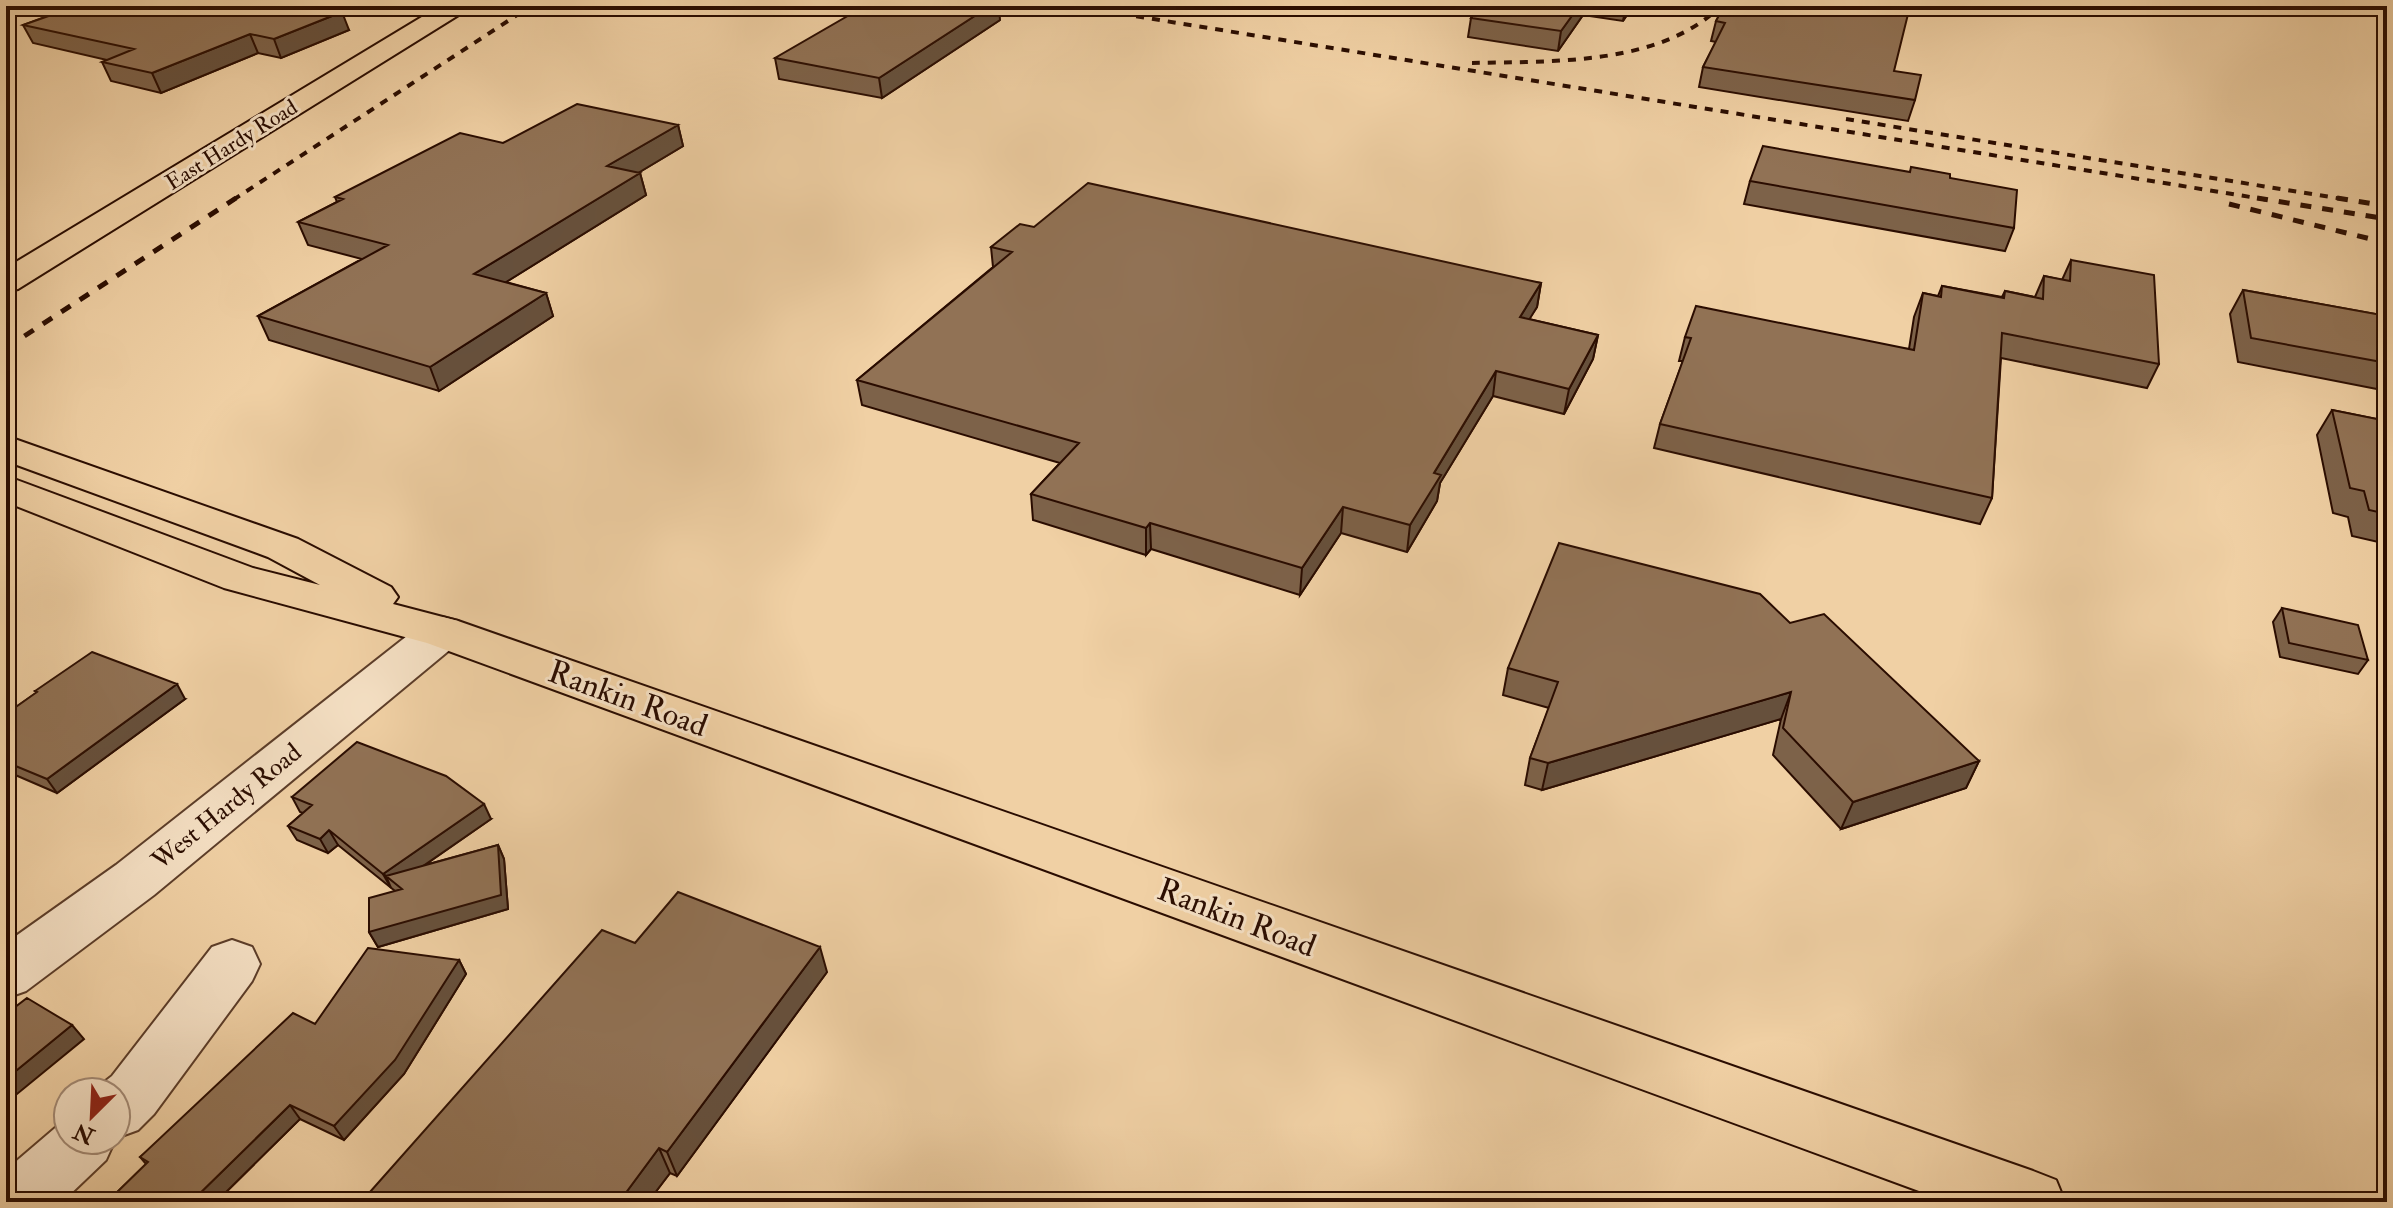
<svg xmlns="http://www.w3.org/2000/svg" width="2393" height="1208" font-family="'IM FELL Double Pica',serif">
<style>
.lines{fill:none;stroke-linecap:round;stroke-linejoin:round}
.minor-casing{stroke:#5c3d29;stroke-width:4}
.major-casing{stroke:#2a0c00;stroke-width:4}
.minor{fill:#f5e0c4;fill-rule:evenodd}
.major{fill:#f0d0a4;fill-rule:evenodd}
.rail-far1{stroke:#2a0c00;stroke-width:4;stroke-dasharray:8 8;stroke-linecap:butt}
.rail{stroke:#2a0c00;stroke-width:5;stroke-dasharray:11 11;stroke-linecap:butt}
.wall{fill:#7d6249;stroke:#2a0c00;stroke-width:2}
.shaded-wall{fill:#66503c;stroke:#2a0c00;stroke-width:2}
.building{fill:#917255;stroke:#2a0c00;stroke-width:2}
.labels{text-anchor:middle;stroke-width:6;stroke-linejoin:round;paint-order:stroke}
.far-street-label{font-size:22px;fill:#2a0c00;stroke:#f5e0c4}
.street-label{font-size:26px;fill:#2a0c00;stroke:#f5e0c4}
.near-street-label{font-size:32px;fill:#2a0c00;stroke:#f5e0c4}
</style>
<rect width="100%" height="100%" fill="#f0d0a4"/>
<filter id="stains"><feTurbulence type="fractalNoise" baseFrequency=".0025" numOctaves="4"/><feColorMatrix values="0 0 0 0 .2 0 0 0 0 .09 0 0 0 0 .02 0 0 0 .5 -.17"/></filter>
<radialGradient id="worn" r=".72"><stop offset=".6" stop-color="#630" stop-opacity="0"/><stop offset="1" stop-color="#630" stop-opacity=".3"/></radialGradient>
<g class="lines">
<g class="minor-casing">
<path id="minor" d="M442,617L458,621L464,632L458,643L154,895L26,991L6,998V943L116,865L426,621Z
M232,940L252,947L260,964L252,981L154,1114L138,1130L116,1138V1092L94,1090L112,1076L212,947Z
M68,1117V1140H115L106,1160L62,1202H6V1170Z"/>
</g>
<g class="major-casing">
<path id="major" d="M440,6H469L465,11L18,289L6,292V268Z
M6,436L298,539L391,587L398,597L393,604L458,621L2033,1171L2056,1180L2065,1202H1949L427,643L224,588L6,502V476L253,568L320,585L268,557L6,461Z"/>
</g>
<use href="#minor" class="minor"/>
<use href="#major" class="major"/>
<path class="rail-far1" d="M1073,6L2269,200
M1472,63C1553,61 1659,66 1721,6
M1846,119L2349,200
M233,200L531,6"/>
<path class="rail" d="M2257,198L2387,219
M2337,198L2387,206
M2229,204L2387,243
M6,348L236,198"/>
</g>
<path class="wall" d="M37,6H342L332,10L349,30L281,58L258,53L161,93L111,81L102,62L107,60L33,43L23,25L56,13L39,10Z
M1481,6H1633L1623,21L1583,15L1558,51L1468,37L1471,18Z
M1724,6L1894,71L1915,100L1908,121L1699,87L1703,67L1716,42L1711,41L1716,21Z
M1000,20L882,98L779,79L775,58Z
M678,125L683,146L638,173H640L646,195L506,282L546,293L553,316L439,391L269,340L258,316L362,259L308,245L298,222L337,202L335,197L503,143Z
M1950,178L2014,228L2005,251L1744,204L1750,181Z
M1034,227L1541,283L1537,307L1529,319L1598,335L1593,359L1564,414L1493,396L1440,483L1437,501L1407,552L1341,533L1300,595L1151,549L1146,555L1033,520L1031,494L1060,463L862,405L857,380L993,267L991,247Z
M2071,260L2159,364L2147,388L2001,358L1992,498L1980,524L1654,448L1660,424L1683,361H1679L1685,337L1909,349L1914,317L1923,293L1938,296L1942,286L2002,297L2005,291L2035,297L2044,276L2062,280Z
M2243,290L2387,316V391L2238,362L2230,314Z
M2332,410L2387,421V544L2352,536L2348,517L2333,513L2317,435Z
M2282,608L2368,660L2358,674L2280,657L2273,622Z
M1790,623L1979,761L1966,788L1841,829L1773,755L1781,719L1542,790L1525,785L1530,758L1549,708L1503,695L1508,668Z
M35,691L185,699L57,793L6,771V714L36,693Z
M292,797L491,819L425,865L498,845L504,859L508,909L378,947L369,932L395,891L338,845L328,853L297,840L288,826L303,813L300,812Z
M459,960L466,974L404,1074L344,1140L300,1119L216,1202H107L146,1164L140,1157L315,1024Z
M827,972L677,1176L670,1173L648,1202H363L362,1201Z"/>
<path class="shaded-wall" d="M299,6H342L305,21Z
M990,6H999L1000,20L882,98L879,78Z
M1579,6H1585L1583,15L1558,51L1561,31Z
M1626,6H1633L1623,21Z
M342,12L349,30L281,58L274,39Z
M250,34L258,53L161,93L152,73Z
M678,125L683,146L613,188L607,166Z
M640,173L646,195L482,297L474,274Z
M1541,283L1537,307L1516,341L1520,317Z
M546,293L553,316L439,391L430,367Z
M1598,335L1593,359L1564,414L1569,389Z
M1496,371L1493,396L1440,483L1437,501L1407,552L1410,525L1434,473Z
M1343,507L1341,533L1300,595L1302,568Z
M1150,523L1151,549L1146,555V528Z
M177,684L185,699L57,793L47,779Z
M1791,692L1781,719L1542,790L1548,763Z
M1979,761L1966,788L1841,829L1853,802Z
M484,804L491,819L397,884L386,876L391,888L383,874Z
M329,830L338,845L328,853L320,839Z
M498,845L504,859L508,909L378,947L369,932Z
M820,947L827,972L677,1176L667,1152Z
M459,960L466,974L404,1074L344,1140L334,1126Z
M72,1025L84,1039L6,1103V1079Z
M290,1105L300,1119L216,1202H191Z
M659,1148L670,1173L648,1202H619Z"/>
<path class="building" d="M77,6H314L342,12L274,39L250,34L152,73L102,62L134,49L23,25Z
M865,6H990L879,78L775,58Z
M1481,6H1579L1561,31L1471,18Z
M1724,6H1910L1894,71L1921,75L1915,100L1703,67L1725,23L1716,21Z
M577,104L678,125L607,166L640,173L474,274L546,293L430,367L258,316L388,245L298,222L343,199L335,197L460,133L503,143Z
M1763,146L1910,172L1911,167L1950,174V178L2017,190L2014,228L1750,181Z
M1088,183L1541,283L1520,317L1598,335L1569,389L1496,371L1434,473L1441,475L1410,525L1343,507L1302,568L1150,523L1146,528L1031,494L1079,443L857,380L1012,252L991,247L1020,224L1034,227Z
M2071,260L2154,275L2159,364L2002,333L1992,498L1660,424L1691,338L1685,337L1696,306L1914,350L1923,293L1941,297L1942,286L2004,298L2005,291L2043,299L2044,276L2070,281Z
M2243,290L2387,316V363L2251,338Z
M2332,410L2387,421V514L2369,510L2364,491L2350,488Z
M1559,543L1760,594L1790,623L1824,614L1979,761L1853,802L1783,728L1791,692L1548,763L1530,758L1558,682L1508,668Z
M2282,608L2358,625L2368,660L2289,643Z
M92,652L177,684L47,779L6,762V714L37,692L35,691Z
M357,742L446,776L484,804L383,874L329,830L320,839L288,826L312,805L292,797Z
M498,845L501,895L369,932V898L402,889L386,876Z
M678,892L820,947L667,1152L659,1148L619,1202H364L362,1201L602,930L635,943Z
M368,948L459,960L395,1060L334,1126L290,1105L191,1202H107L148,1162L140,1157L293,1013L315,1024Z
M27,998L72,1025L6,1079V1014Z"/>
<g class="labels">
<g class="far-street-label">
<text transform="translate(231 144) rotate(-32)" y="8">East Hardy Road</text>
</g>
<g class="street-label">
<text transform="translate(226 806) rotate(-39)" y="9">West Hardy Road</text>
</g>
<g class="near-street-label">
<text transform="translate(628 698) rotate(20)" y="11">Rankin Road</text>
<text transform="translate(1237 917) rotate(21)" y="11">Rankin Road</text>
</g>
</g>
<rect width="2393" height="1208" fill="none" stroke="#f0d0a4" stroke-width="32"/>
<rect x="8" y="8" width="2377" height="1192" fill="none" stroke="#2a0c00" stroke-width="4"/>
<rect x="16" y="16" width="2361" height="1176" fill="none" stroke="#2a0c00" stroke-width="2"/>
<g transform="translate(92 1116) rotate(204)"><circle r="38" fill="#f5e0c4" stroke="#a48b76" stroke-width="2"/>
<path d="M0-6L14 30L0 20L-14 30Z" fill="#8f2418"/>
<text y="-12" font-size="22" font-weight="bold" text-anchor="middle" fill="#2a0c00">N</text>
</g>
<rect width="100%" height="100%" filter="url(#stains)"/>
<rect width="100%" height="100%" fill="url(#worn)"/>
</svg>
